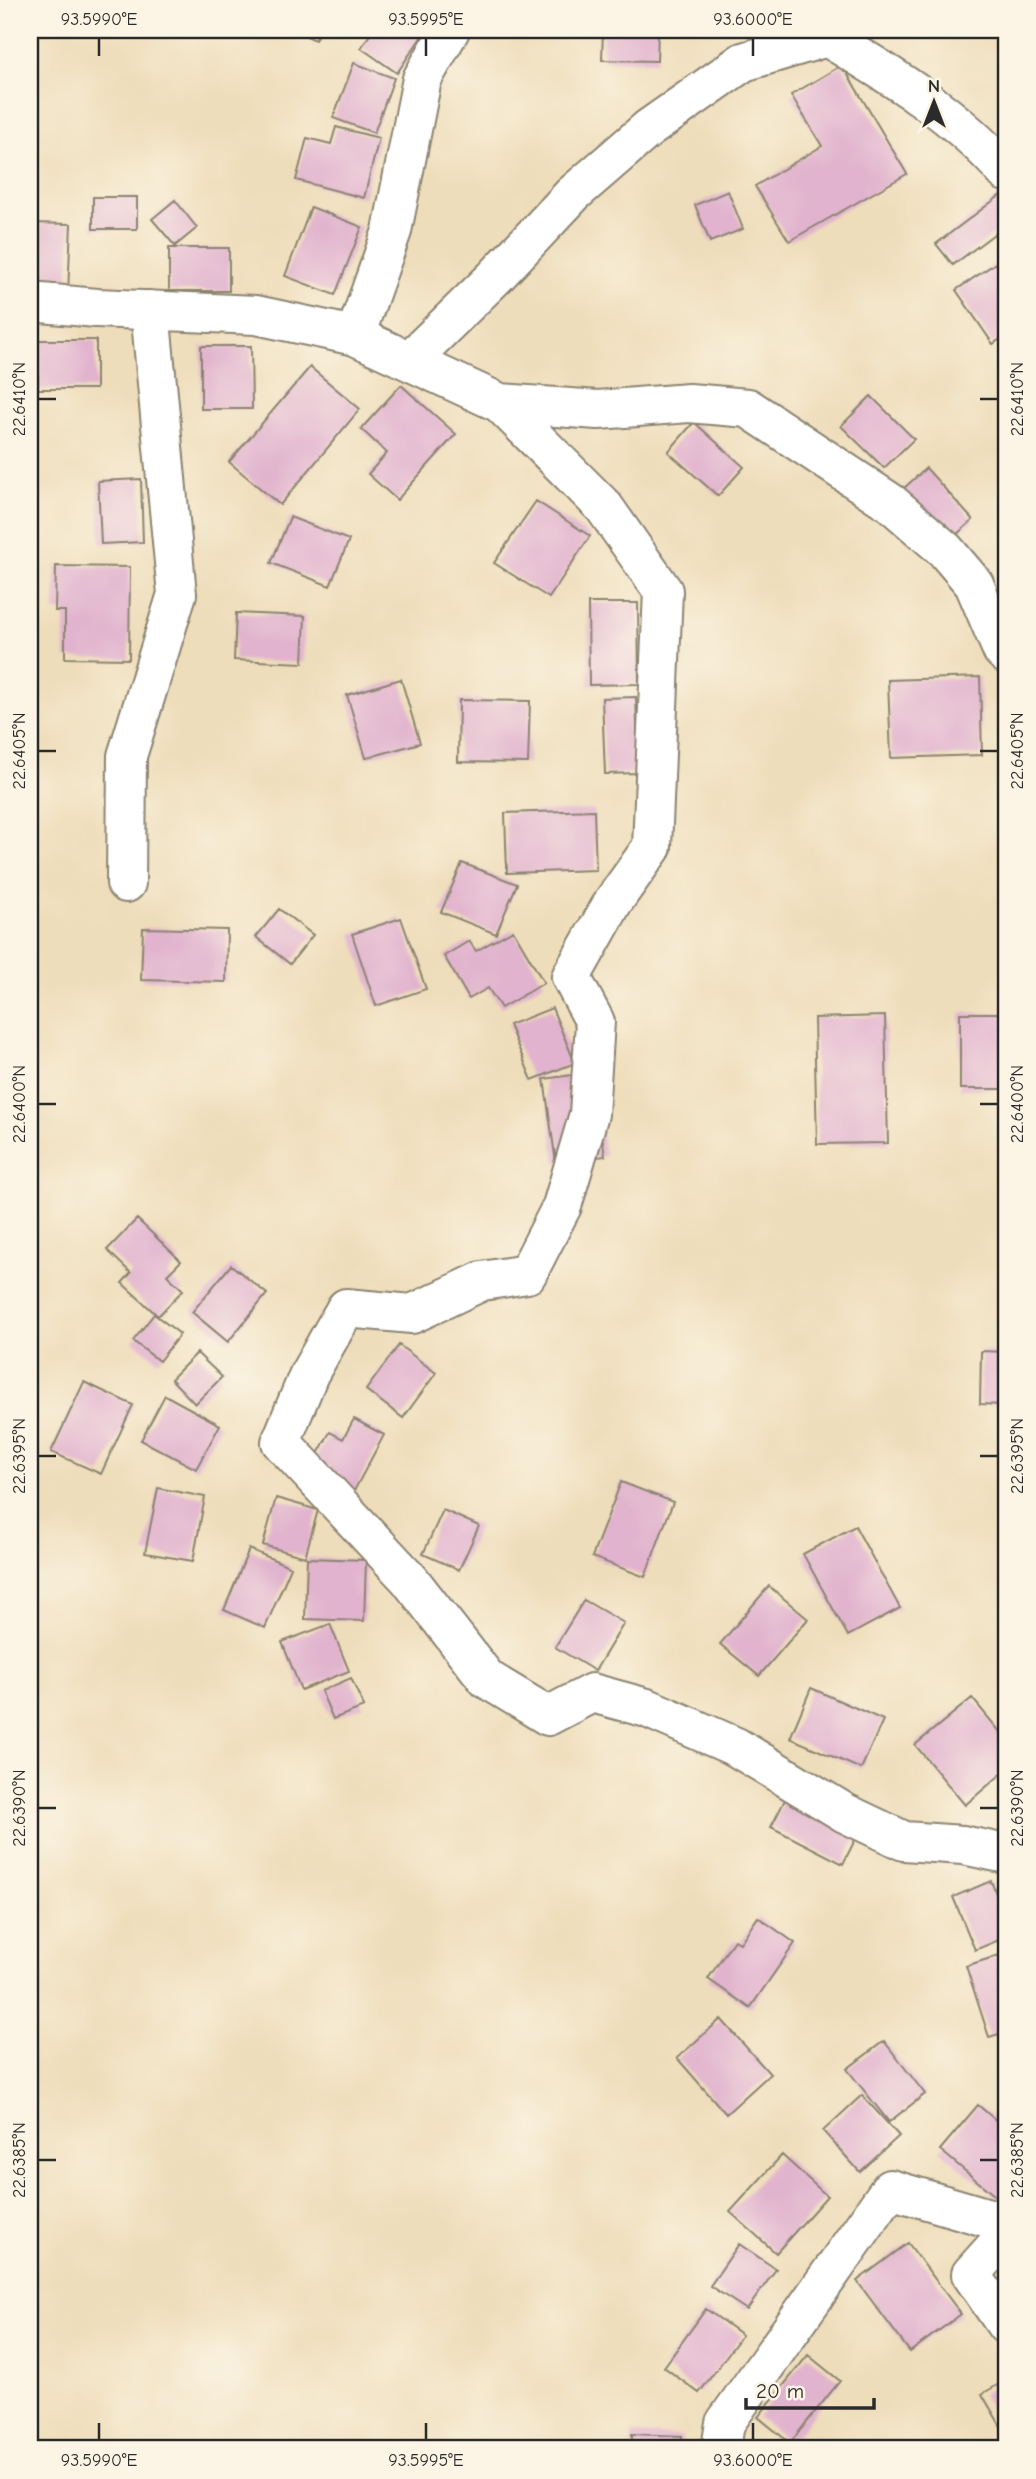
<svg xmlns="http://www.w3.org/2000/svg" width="1036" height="2479" font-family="'Comic Neue',sans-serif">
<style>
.building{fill:#e1b3ce}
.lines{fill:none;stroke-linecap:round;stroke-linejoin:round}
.minor-casing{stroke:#8c8472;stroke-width:42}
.minor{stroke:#fff;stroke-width:38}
.ticks{fill:none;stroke:#2b2b2b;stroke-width:2.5}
.neatline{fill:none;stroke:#2b2b2b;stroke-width:2.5}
.ticks-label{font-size:18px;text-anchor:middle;fill:#2b2b2b}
</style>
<rect width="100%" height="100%" fill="#fcf5e5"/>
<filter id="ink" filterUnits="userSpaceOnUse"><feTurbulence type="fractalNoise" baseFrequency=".0143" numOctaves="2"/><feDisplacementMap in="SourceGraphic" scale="14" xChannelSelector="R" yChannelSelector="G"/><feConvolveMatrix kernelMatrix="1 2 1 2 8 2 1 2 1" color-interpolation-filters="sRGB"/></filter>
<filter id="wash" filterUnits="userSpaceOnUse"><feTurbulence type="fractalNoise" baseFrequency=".00686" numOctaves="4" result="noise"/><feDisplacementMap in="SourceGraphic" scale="28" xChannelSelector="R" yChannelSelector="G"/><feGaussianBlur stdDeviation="1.57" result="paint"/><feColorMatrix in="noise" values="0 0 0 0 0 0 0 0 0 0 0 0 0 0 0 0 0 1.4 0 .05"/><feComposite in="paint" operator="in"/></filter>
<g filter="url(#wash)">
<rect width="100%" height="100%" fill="#eeddba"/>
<g id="blocks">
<path class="building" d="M294,30H320L315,40Z
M373,30H426L397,73L361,48Z
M603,30H658L657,61L602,60Z
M354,63L394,78L374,133L333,118Z
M842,65L907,174L789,241L755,186L822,146L791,95Z
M336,127L379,138L364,198L296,180L307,138L331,144Z
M728,191L743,229L710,242L695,205Z
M1006,191V225L953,265L936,244Z
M93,197H137V229H93Z
M175,200L197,228L175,246L152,219Z
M311,207L362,227L335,295L285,276Z
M30,223L71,224L68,293L30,291Z
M169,248H229V291H169Z
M1006,256V335L993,344L956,290Z
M38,340H96V389H38Z
M201,346H251L252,409H201Z
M310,367L360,409L280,505L229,462Z
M401,385L456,434L397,500L368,474L387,453L361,429Z
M871,396L914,439L884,468L841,426Z
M694,422L744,467L718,496L668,452Z
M926,468L973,520L949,541L902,490Z
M141,479L143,542L101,544L98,481Z
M30,486H35L33,550H30Z
M536,501L590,536L549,598L494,563Z
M290,517L349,540L330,586L271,563Z
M56,566L130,567L129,659L65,658V611H55Z
M588,603H638L639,684L589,685Z
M236,613L305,616L303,663L234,660Z
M980,677L982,755L891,758L888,680Z
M401,679L420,743L366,758L347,695Z
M636,697L639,773L605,774L602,698Z
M459,700L530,701L528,763L458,762Z
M594,810L596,870L507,873L505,813Z
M462,863L517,884L496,934L441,912Z
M279,909L313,935L290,964L256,937Z
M401,918L426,989L376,1006L352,934Z
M143,928L227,930L226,982L141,980Z
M513,930L544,983L501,1008L488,988L469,999L444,956L469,941L476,951Z
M552,1008L575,1063L532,1080L509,1025Z
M960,1013H1006V1089H960Z
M885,1016L888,1143L817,1144L814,1018Z
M593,1072L605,1156L556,1163L544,1079Z
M137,1219L181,1261L167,1275L183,1290L158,1316L122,1283L131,1273L107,1250Z
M231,1265L267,1294L228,1342L192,1312Z
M154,1314L180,1334L159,1361L133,1341Z
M399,1345L436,1373L403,1418L366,1390Z
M981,1351L1006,1352V1405L980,1404Z
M197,1353L222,1377L195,1404L171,1379Z
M84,1382L133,1405L101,1474L51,1452Z
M165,1395L220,1425L196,1469L141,1440Z
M354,1419L384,1435L347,1504L303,1481L330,1432L343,1439Z
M621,1482L673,1502L645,1577L592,1557Z
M158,1488L205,1497L193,1561L145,1553Z
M276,1498L318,1510L305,1557L263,1545Z
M443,1510L479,1526L459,1570L423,1554Z
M855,1526L900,1608L848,1636L803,1554Z
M249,1549L291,1567L265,1628L224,1610Z
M307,1558L366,1560L364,1621L305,1619Z
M769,1586L808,1619L759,1676L720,1644Z
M584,1600L624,1623L595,1671L555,1647Z
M330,1624L349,1671L301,1690L282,1642Z
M351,1678L364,1707L333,1719L321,1691Z
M811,1688L883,1720L861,1769L790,1738Z
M972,1698L1006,1739V1770L965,1805L915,1745Z
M790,1790L862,1826L843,1864L771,1827Z
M991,1881L1006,1918V1937L975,1950L953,1897Z
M758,1917L795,1943L750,2008L708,1979L734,1940L740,1943Z
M1006,1953V2032L989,2037L966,1966Z
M721,2019L770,2074L726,2114L677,2058Z
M884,2041L925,2094L889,2122L847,2069Z
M862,2095L899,2136L860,2172L823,2131Z
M978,2105L1006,2129V2205L940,2150Z
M782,2155L827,2196L776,2253L730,2212Z
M908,2243L961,2314L910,2352L857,2281Z
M739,2244L776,2269L747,2310L710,2286Z
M706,2309L742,2335L699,2393L664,2367Z
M808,2355L840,2381L790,2443L758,2417Z
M1006,2380V2435L982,2394Z
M632,2434L682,2436L681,2449H632Z"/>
</g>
</g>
<g filter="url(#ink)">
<use href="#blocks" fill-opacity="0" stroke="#8c8472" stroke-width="2"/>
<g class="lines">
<g class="minor-casing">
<path id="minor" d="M30,302L97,308L256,315L355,336L500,403L598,410L689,403L748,408L891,503L945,550L974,584L1002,650L1006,654
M355,336L392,231L422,79L450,30
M409,361L495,277L573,194L648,129L743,62L827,37C892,76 956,114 1006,172
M500,403L604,507L663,591L652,847L613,902L571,977L595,1022L589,1114L562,1206L527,1274L482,1281L412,1314L346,1308L309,1374L281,1442L410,1580L487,1679L548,1716L592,1693L647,1708L736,1747L845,1813L904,1841L963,1845L1006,1854
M126,883L127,756L177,594L150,310
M1006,2235L971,2274L1006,2325
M721,2449L725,2423L890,2189L1006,2223"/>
</g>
<use href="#minor" class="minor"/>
</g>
</g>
<path class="ticks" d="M99,38V56M426,38V56M753,38V56M38,399H56M980,399H998M38,751H56M980,751H998M38,1104H56M980,1104H998M38,1456H56M980,1456H998M38,1808H56M980,1808H998M38,2160H56M980,2160H998M99,2423V2440M426,2423V2440M753,2423V2440"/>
<rect width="1036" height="2479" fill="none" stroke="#fcf5e5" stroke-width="77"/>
<g transform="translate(934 102)" stroke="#fcf5e5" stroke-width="5" paint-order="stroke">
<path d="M0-5L12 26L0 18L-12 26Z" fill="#2b2b2b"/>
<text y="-10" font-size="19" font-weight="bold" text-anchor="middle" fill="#2b2b2b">N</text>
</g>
<path d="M746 2398v10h128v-10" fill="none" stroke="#2b2b2b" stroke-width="3.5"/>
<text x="756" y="2398" font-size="21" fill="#2b2b2b" stroke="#fcf5e5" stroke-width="5" paint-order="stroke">20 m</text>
<rect x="38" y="38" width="960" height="2402" class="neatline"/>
<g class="ticks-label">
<text x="99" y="25">93.5990°E</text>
<text x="426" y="25">93.5995°E</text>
<text x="753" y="25">93.6000°E</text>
<text transform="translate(19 399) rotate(-90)" y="6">22.6410°N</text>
<text transform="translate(1017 399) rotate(-90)" y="6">22.6410°N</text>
<text transform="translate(19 751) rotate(-90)" y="6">22.6405°N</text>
<text transform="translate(1017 751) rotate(-90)" y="6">22.6405°N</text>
<text transform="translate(19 1104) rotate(-90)" y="6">22.6400°N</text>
<text transform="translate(1017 1104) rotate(-90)" y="6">22.6400°N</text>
<text transform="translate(19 1456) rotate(-90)" y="6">22.6395°N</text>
<text transform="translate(1017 1456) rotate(-90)" y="6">22.6395°N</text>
<text transform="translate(19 1808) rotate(-90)" y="6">22.6390°N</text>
<text transform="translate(1017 1808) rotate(-90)" y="6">22.6390°N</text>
<text transform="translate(19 2160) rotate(-90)" y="6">22.6385°N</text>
<text transform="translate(1017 2160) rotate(-90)" y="6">22.6385°N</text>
<text x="99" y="2466">93.5990°E</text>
<text x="426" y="2466">93.5995°E</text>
<text x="753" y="2466">93.6000°E</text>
</g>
</svg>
